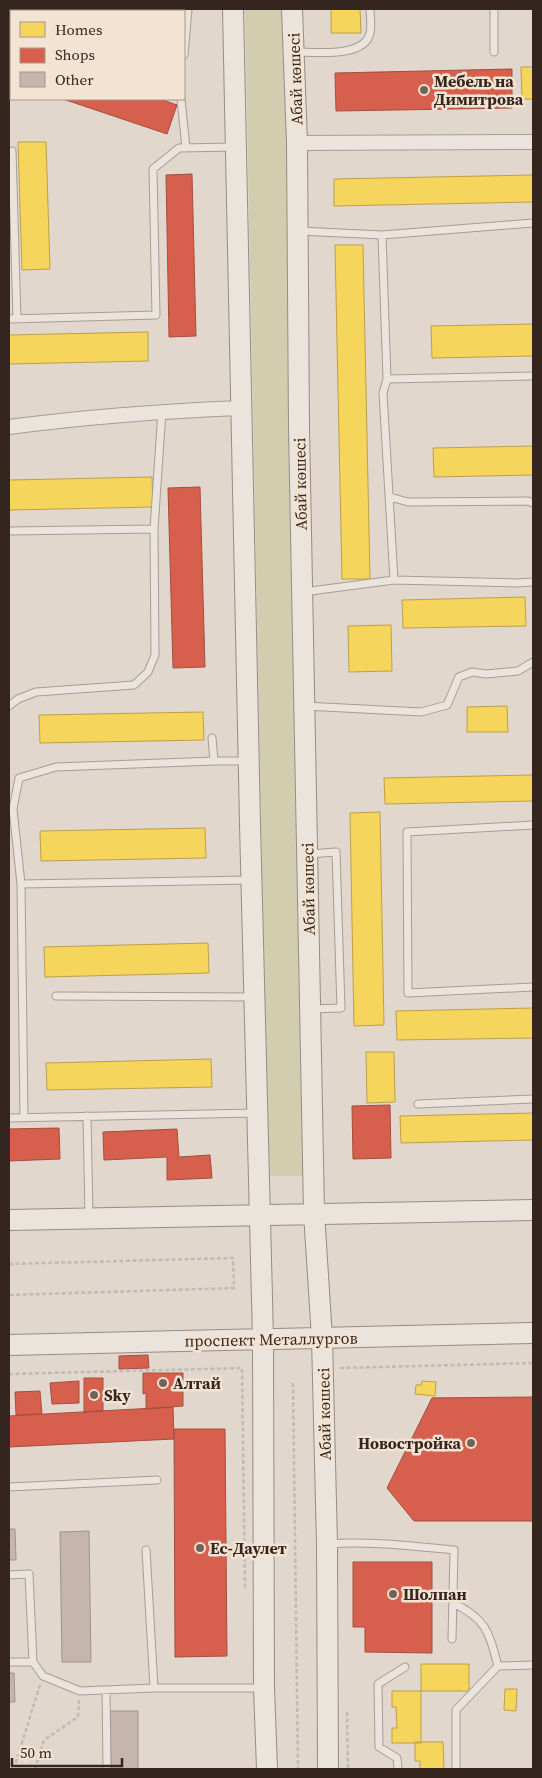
<svg xmlns="http://www.w3.org/2000/svg" width="542" height="1778" font-family="'Source Serif 4',serif">
<style>
.green{fill:#d3cdaf}
.homes{fill:#f6d55c;stroke:#bca049}
.shops{fill:#d6604d;stroke:#a54e3f}
.building{fill:#c5b5ad;stroke:#a1938c}
.lines{fill:none;stroke-linecap:round;stroke-linejoin:round}
.lane-casing{stroke:#a69d95;stroke-width:9}
.street-casing{stroke:#a69d95;stroke-width:16}
.secondary-casing{stroke:#968c85;stroke-width:22}
.path{stroke:#c2bab4;stroke-width:2.5;stroke-dasharray:4 2.5;stroke-linecap:butt}
.lane{stroke:#eae4dd;stroke-width:7}
.street{stroke:#eae4dd;stroke-width:14}
.secondary{stroke:#eae4dd;stroke-width:20}
.poi-dot{fill:#71635b;stroke:#f2e3d2;stroke-width:2}
.labels{text-anchor:middle;stroke-width:5;stroke-linejoin:round;paint-order:stroke}
.street-label{font-size:16px;fill:#34251e;stroke:#f2e3d2}
.poi-label{font-size:16px;font-weight:bold;fill:#34251e;stroke:#f2e3d2;text-anchor:start}
</style>
<rect width="100%" height="100%" fill="#e1d7cc"/>
<path class="green" d="M245,9H284L305,1176H268Z"/>
<path class="homes" d="M138,9H161V11H145Z
M331,9H360L361,33H331Z
M521,67H533V99H522Z
M18,142H46L50,269L22,270Z
M533,175V202L334,206V179Z
M335,245H363L370,579H342Z
M533,324V356L432,358L431,326Z
M148,332V361L9,364V335Z
M533,446V475L434,477L433,448Z
M152,477L153,507L9,510V480Z
M525,597L526,626L403,628L402,600Z
M391,625L392,671L349,672L348,626Z
M507,706L508,732H467V707Z
M203,712L204,740L40,743L39,715Z
M533,775V801L385,804L384,778Z
M380,812L384,1025L354,1026L350,813Z
M205,828L206,858L41,861L40,831Z
M208,943L209,973L45,977L44,947Z
M533,1008V1038L397,1040L396,1011Z
M366,1052H394L395,1102L367,1103Z
M211,1059L212,1087L47,1090L46,1063Z
M533,1113V1140L401,1143L400,1116Z
M422,1381L436,1382L435,1396L415,1394L416,1385H421Z
M432,1398L533,1399V1514H448L439,1520L421,1518L410,1511L396,1492V1474Z
M421,1664H469V1691H421Z
M505,1689H517L516,1711L504,1710Z
M392,1691H421V1743H392V1728H397L396,1707H392Z
M415,1742H443L444,1769H420V1761H415Z"/>
<path class="shops" d="M512,69V108L336,111L335,73Z
M63,99H160L177,105L167,134Z
M192,174L196,336L169,337L166,175Z
M200,487L205,667L173,668L168,488Z
M390,1105L391,1158L353,1159L352,1106Z
M59,1128L60,1159L9,1161V1129Z
M177,1129L179,1157L210,1155L212,1178L167,1180V1157L104,1160L103,1132Z
M148,1355L149,1368L119,1369V1356Z
M143,1373H183V1406L146,1409V1393L143,1394Z
M84,1378H103V1411L84,1412Z
M79,1381V1403L52,1404L50,1383Z
M40,1391L42,1414L16,1415L15,1392Z
M533,1397V1521H414L387,1488L432,1398Z
M173,1407L174,1439L9,1447V1416Z
M174,1429H225L227,1656L175,1657Z
M353,1562H432V1653L365,1652V1627H353Z"/>
<path class="building" d="M9,1529H15L16,1560H9Z
M89,1531L91,1662H62L60,1532Z
M9,1673H14L15,1702H9Z
M110,1711H138V1769H111Z"/>
<g class="lines">
<g class="lane-casing">
<path id="lane" d="M494,9V52
M9,39H11
M296,52C315,52 365,58 370,33C372,25 370,16 370,9
M184,55L188,9
M181,99L186,148
M12,151L17,319
M299,231L382,235L533,223
M9,319L156,315L153,169L179,148L234,147
M387,379L533,376
M390,497L408,502L528,501L533,503
M9,531L154,529
M394,580L517,583L533,582
M303,592L394,580L383,393L387,379L382,235
M9,706L18,699L36,692L134,685L148,672L155,655L154,529L162,411
M305,706L421,712L447,705L459,677L472,672L486,674L518,671L533,662
M212,738L214,761H248
M533,825L407,832L408,993L533,987
M309,854L336,852L341,1008L311,1009
M21,884L250,880
M56,996L254,997
M418,1104L533,1099
M87,1116L89,1216
M24,1117L21,884L13,809L19,778L56,767L214,761
M9,1118L256,1113
M9,1487L157,1480
M328,1544C370,1541 413,1546 454,1550L452,1639
M146,1550L154,1688
M9,1575L29,1574L33,1662H9
M453,1603C487,1619 489,1633 498,1666
M33,1662L43,1676L80,1691L154,1688H262
M106,1690L107,1769
M398,1769L397,1758L379,1747L378,1684L405,1667
M456,1769V1710L498,1666L533,1665"/>
</g>
<g class="street-casing">
<path id="street" d="M297,143L533,142
M9,427C86,417 163,411 241,408"/>
</g>
<g class="secondary-casing">
<path id="secondary" d="M233,9L250,824L263,1338L264,1688L267,1769
M292,9L297,143L299,428L314,1213L322,1338L327,1544L328,1769
M9,1220L533,1210
M9,1345L533,1333"/>
</g>
<path class="path" d="M9,1264L233,1258L234,1288L9,1295
M340,1368L533,1363
M9,1374L242,1368L245,1588
M293,1383L298,1769
M347,1712L348,1769
M9,1765L16,1762L40,1685
M35,1769L44,1740L78,1717L79,1700"/>
<use href="#lane" class="lane"/>
<use href="#street" class="street"/>
<use href="#secondary" class="secondary"/>
</g>
<g class="poi-dot">
<circle cx="424" cy="90" r="5"/>
<circle cx="163" cy="1383" r="5"/>
<circle cx="94" cy="1395" r="5"/>
<circle cx="471" cy="1443" r="5"/>
<circle cx="200" cy="1548" r="5"/>
<circle cx="393" cy="1594" r="5"/>
</g>
<g class="labels">
<g class="street-label">
<text transform="translate(295 79) rotate(-92)" y="6">Абай көшесі</text>
<text transform="translate(300 484) rotate(-91)" y="6">Абай көшесі</text>
<text transform="translate(308 889) rotate(-91)" y="6">Абай көшесі</text>
<text transform="translate(271 1339) rotate(-1)" y="6">проспект Металлургов</text>
<text transform="translate(324 1414) rotate(-91)" y="6">Абай көшесі</text>
</g>
<g class="poi-label">
<text x="434" y="87">Мебель на<tspan x="434" dy="18">Димитрова</tspan></text>
<text x="173" y="1389">Алтай</text>
<text x="104" y="1401">Sky</text>
<text x="461" y="1449" text-anchor="end">Новостройка</text>
<text x="210" y="1554">Ес-Даулет</text>
<text x="403" y="1600">Шолпан</text>
</g>
</g>
<rect width="542" height="1778" fill="none" stroke="#34251e" stroke-width="20"/>
<rect x="10" y="10" width="175" height="90" fill="#f2e3d2" stroke="#a6978a"/>
<rect x="20" y="22" width="25" height="15" fill="#f6d55c" stroke="#a6978a"/>
<text x="55" y="35" font-size="15" fill="#34251e">Homes</text>
<rect x="20" y="48" width="25" height="15" fill="#d6604d" stroke="#a6978a"/>
<text x="55" y="60" font-size="15" fill="#34251e">Shops</text>
<rect x="20" y="72" width="25" height="15" fill="#c5b5ad" stroke="#a6978a"/>
<text x="55" y="85" font-size="15" fill="#34251e">Other</text>
<path d="M12 1758v8h110v-8" fill="none" stroke="#34251e" stroke-width="2.5"/>
<text x="20" y="1758" font-size="15" fill="#34251e" stroke="#f2e3d2" stroke-width="4" paint-order="stroke">50 m</text>
</svg>
